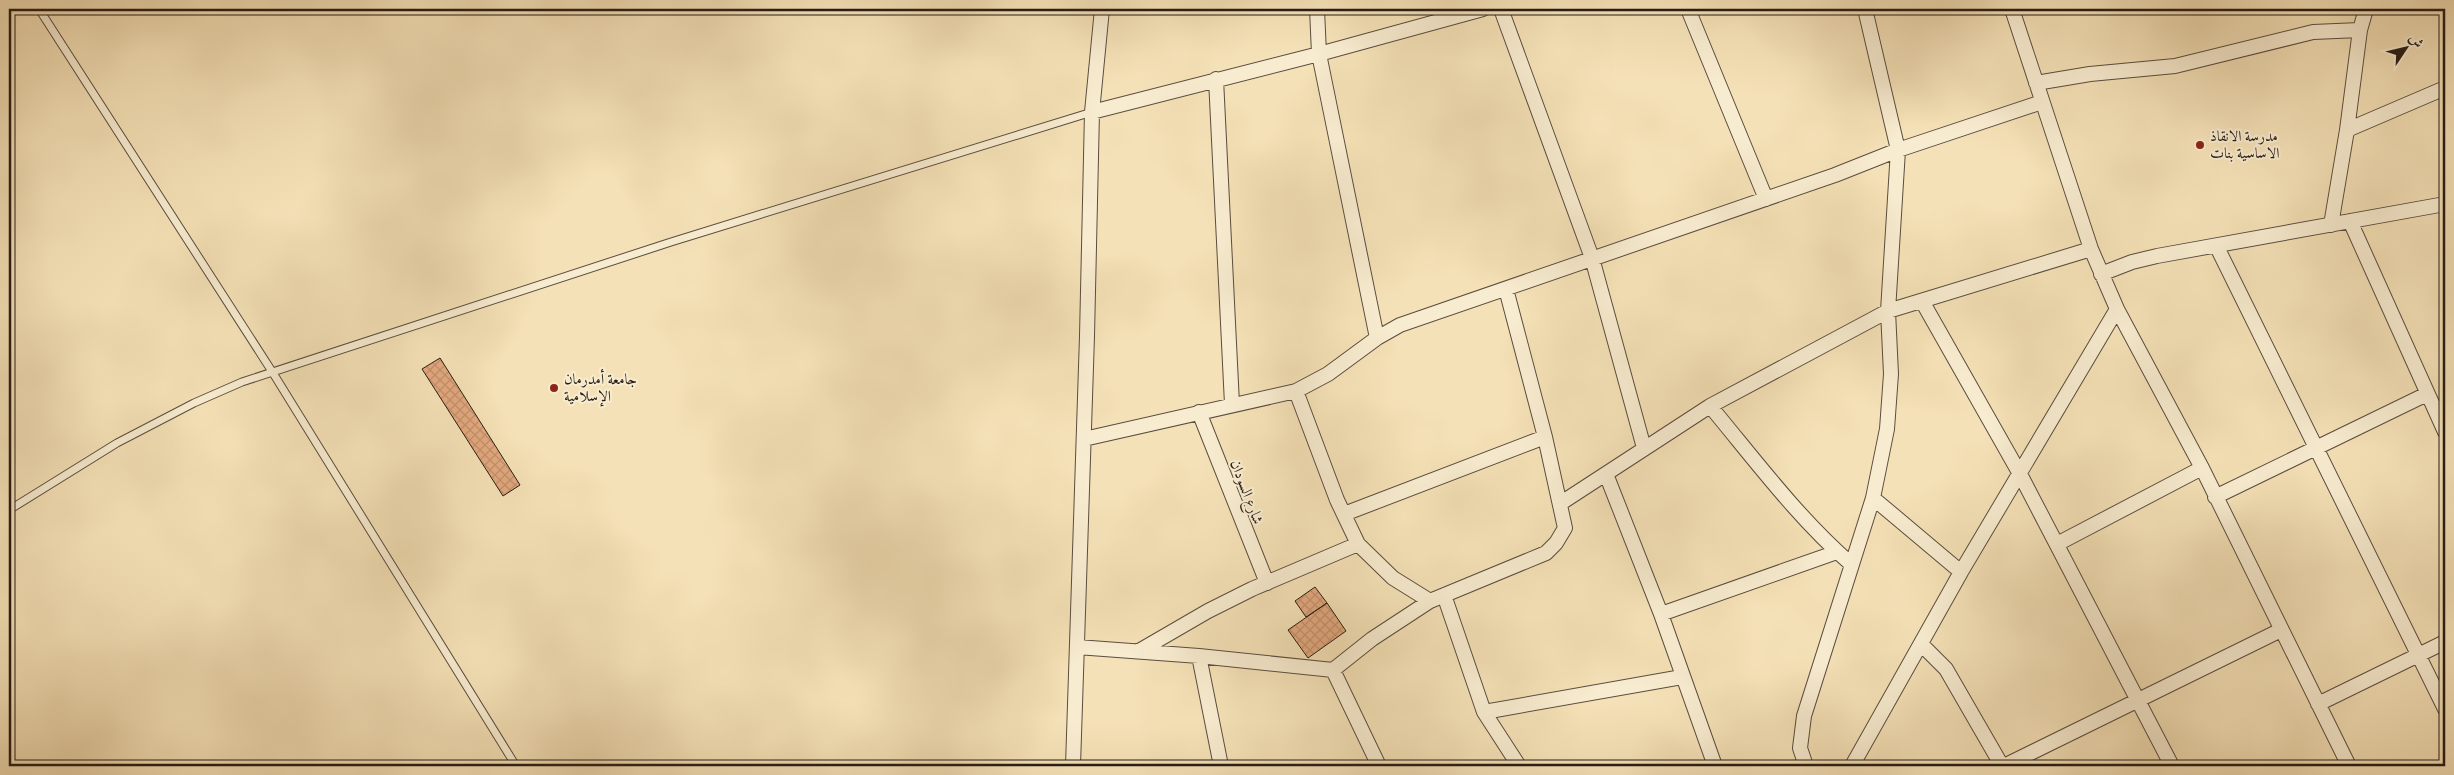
<svg xmlns="http://www.w3.org/2000/svg" width="2454" height="775" font-family="'IM FELL English',Amiri,serif">
<style>
.building{fill:url(#building-cross-hatch);stroke:#271c15}
.lines{fill:none;stroke-linecap:round;stroke-linejoin:round}
.lane-casing{stroke:#5a4d3e;stroke-width:9}
.street-casing{stroke:#5a4d3e;stroke-width:16}
.lane{stroke:#f8ecd0;stroke-width:7}
.street{stroke:#f8ecd0;stroke-width:14}
.poi-dot{fill:#8f2418;stroke:#f8ecd0;stroke-width:2}
.labels{text-anchor:middle;stroke-width:4;stroke-linejoin:round;paint-order:stroke}
.poi-label{font-size:15px;fill:#271c15;stroke:#f8ecd0;text-anchor:start}
.street-label{font-size:15px;fill:#271c15;stroke:#f8ecd0}
</style>
<defs>
<pattern id="building-cross-hatch" width="8" height="8" patternUnits="userSpaceOnUse" patternTransform="scale(1.25)"><rect width="8" height="8" fill="#e3a87e"/><path d="M0 0l8 8M0 8l8-8" fill="none" stroke="#c3906c"/></pattern>
</defs>
<rect width="100%" height="100%" fill="#f5e1b7"/>
<filter id="stains"><feTurbulence type="fractalNoise" baseFrequency=".004" numOctaves="4"/><feColorMatrix values="0 0 0 0 .2 0 0 0 0 .09 0 0 0 0 .02 0 0 0 .5 -.17"/></filter>
<radialGradient id="worn" r=".72"><stop offset=".6" stop-color="#630" stop-opacity="0"/><stop offset="1" stop-color="#630" stop-opacity=".3"/></radialGradient>
<path class="building" d="M440,358L520,485L503,496L422,369Z
M1315,587L1327,603L1306,617L1295,601Z
M1327,603L1346,631L1308,658L1288,630Z"/>
<g class="lines">
<g class="lane-casing">
<path id="lane" d="M39,9L273,373L516,766
M9,510L117,443L194,403L242,382L671,242L1092,112"/>
</g>
<g class="street-casing">
<path id="street" d="M1317,9L1319,54L1377,338
M1501,9L1592,258L1644,448
M1688,9L1766,199
M1216,79L1232,404
M2036,83L2090,74L2175,66L2313,32L2360,30
M1092,112L1319,54L1483,9
M2347,130L2445,88
M2350,221L2445,432
M2331,225L2347,130L2360,30L2366,9
M2217,247L2445,709
M2101,274L2132,262L2157,256L2445,204
M1922,301L2020,474L2172,766
M2117,309L2202,468L2349,766
M1296,391L1337,500L1358,544L1393,578L1430,601
M1710,406C1755,460 1798,518 1851,564
M1199,412L1267,583
M1084,439L1296,391L1328,374L1377,338L1400,325L1835,175L1898,150L2042,102
M1606,474L1661,614L1715,766
M2215,497L2427,394
M1873,498L1961,572
M1561,503L1710,406L1888,311L2091,249
M1344,514L1545,437
M2057,544L2202,468
M1444,595L1484,712L1519,766
M1661,614L1837,552
M1922,645L1946,669L2002,766
M1077,647L1199,656L1221,766
M1139,651L1208,611L1252,589L1358,544
M1199,656L1333,670L1379,766
M1333,670L1372,639L1430,601L1546,553L1556,543L1565,528L1545,437L1506,289
M2318,704L2445,642
M1484,712L1682,677
M1073,766L1087,336L1092,112L1102,9
M1806,766L1800,748L1804,716L1873,498L1887,429L1891,374L1888,311L1898,150L1865,9
M1852,766L1961,572L2117,309L2091,249L2012,9
M2004,766L2281,630"/>
</g>
<use href="#lane" class="lane"/>
<use href="#street" class="street"/>
</g>
<g class="poi-dot">
<circle cx="2200" cy="145" r="5"/>
<circle cx="554" cy="388" r="5"/>
</g>
<g class="labels">
<g class="poi-label">
<text x="2210" y="141">مدرسة الانقاذ<tspan x="2210" dy="17">الاساسية بنات</tspan></text>
<text x="564" y="384">جامعة أمدرمان<tspan x="564" dy="17">الإسلامية</tspan></text>
</g>
<g class="street-label">
<text transform="translate(1247 492) rotate(69)" y="5">شارع السودان</text>
</g>
</g>
<rect width="2454" height="775" fill="none" stroke="#f5e1b7" stroke-width="30"/>
<rect x="10" y="10" width="2434" height="755" fill="none" stroke="#271c15" stroke-width="2.5"/>
<rect x="15" y="15" width="2424" height="745" fill="none" stroke="#271c15"/>
<g transform="translate(2406 48) rotate(55)" stroke="#f8ecd0" stroke-width="4" paint-order="stroke">
<path d="M0-4L9 19L0 12L-9 19Z" fill="#271c15"/>
<text y="-8" font-size="14" font-weight="bold" text-anchor="middle" fill="#271c15">ش</text>
</g>
<rect width="100%" height="100%" filter="url(#stains)"/>
<rect width="100%" height="100%" fill="url(#worn)"/>
</svg>
